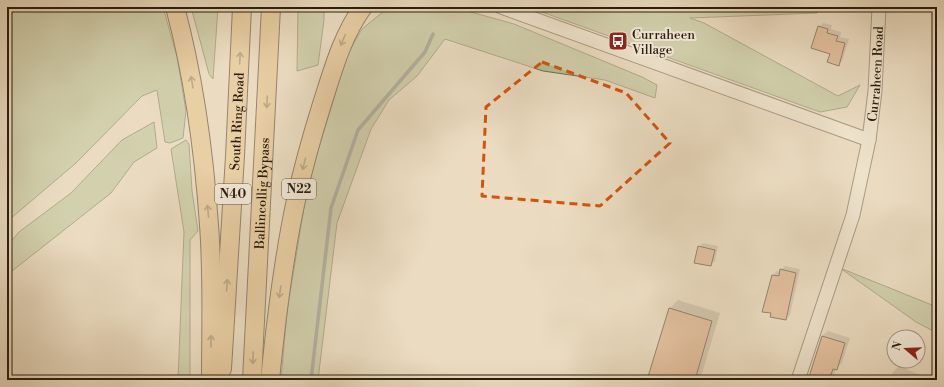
<svg xmlns="http://www.w3.org/2000/svg" width="944" height="387" font-family="'Libre Bodoni',serif">
<style>
.green{fill:#b4c196;stroke:#6e6e51}
.shadow{fill:#0003}
.lines{fill:none;stroke-linecap:round;stroke-linejoin:round}
.stream{stroke:#6f7a77;stroke-width:3.5}
.building{fill:#dba179;stroke:#291c0c}
.tertiary-casing{stroke:#5a4c39;stroke-width:15}
.trunk-casing{stroke:#291c0c;stroke-width:20}
.tertiary{stroke:#f2e8d7;stroke-width:13}
.trunk{stroke:#e6be80;stroke-width:18}
.oneway{stroke:#886d46}
.marked{fill:none;stroke:#d5530c;stroke-width:3;stroke-dasharray:8 5;stroke-linejoin:round}
.labels{text-anchor:middle;stroke-width:4;stroke-linejoin:round;paint-order:stroke}
.shield{fill:#f2e8d7;stroke:#655949;stroke-width:1}
.shield-label{font-size:12px;font-weight:bold;fill:#291c0c}
.poi-label{font-size:13px;fill:#291c0c;stroke:#f2e8d7;text-anchor:start}
.street-label{font-size:13px;fill:#291c0c;stroke:#f2e8d7}
</style>
<rect width="100%" height="100%" fill="#ebdcc1"/>
<filter id="stains"><feTurbulence type="fractalNoise" baseFrequency=".005" numOctaves="4"/><feColorMatrix values="0 0 0 0 .2 0 0 0 0 .09 0 0 0 0 .02 0 0 0 .5 -.17"/></filter>
<radialGradient id="worn" r=".72"><stop offset=".6" stop-color="#630" stop-opacity="0"/><stop offset="1" stop-color="#630" stop-opacity=".3"/></radialGradient>
<path class="green" d="M7,7H163L177,57L186,111L183,138L170,143L165,142L157,90L142,96L76,163L10,219L7,223Z
M191,7H218L213,79L209,74Z
M298,7H324V20L318,65L297,71Z
M389,7H453L514,24L642,77L657,85L655,98L605,80L543,71L445,39L417,76L389,100L371,129L337,223L318,380H281L287,311L308,184L347,55L362,29Z
M528,7H818L817,13L690,18L704,23L838,96L860,85L847,107L820,112Z
M154,122L157,148L134,162L111,193L7,275V246L19,232L71,193L122,140Z
M186,140L189,144L192,191L198,231L190,240V380H178L184,232L171,149Z
M840,268L937,307V333L916,322Z"/>
<path class="shadow" d="M823,23L832,25L831,29L841,32L840,37L849,39L842,61L838,65L819,27Z
M703,243L718,246L715,261L711,265L699,247Z
M785,266L800,269L790,315L786,319L773,275L777,271L781,272V270Z
M678,300L720,313L700,380H648L670,308Z
M828,331L850,338L842,363L836,368L833,380H807L810,376L822,336Z
M899,366L932,380H890L893,372Z"/>
<g class="lines">
<path class="stream" d="M311,380L331,208L358,130L425,52L433,34"/>
</g>
<path class="building" d="M818,26L828,29L827,33L838,36L836,41L845,43L839,66L827,62L830,54L811,48Z
M698,246L715,250L711,266L694,263Z
M780,269L796,273L786,320L770,317L771,313L762,312L772,275L779,276Z
M669,308L712,321L695,380H647Z
M822,336L845,343L837,370L833,369L829,380H808Z"/>
<g class="lines">
<g class="tertiary-casing">
<g id="tertiary">
<path d="M501,7L869,140"/>
<path id="s1" d="M798,380L853,215L869,140L875,91L879,7"/>
</g>
</g>
<g class="trunk-casing">
<g id="trunk">
<path d="M175,7C194,78 204,152 209,225C213,277 211,329 211,380"/>
<path id="s2" d="M222,369L235,156L242,7"/>
<path id="s3" d="M252,380L271,7"/>
<path d="M270,380C276,320 283,260 296,200C303,168 312,136 322,104C333,70 342,36 363,7"/>
</g>
</g>
<use href="#tertiary" class="tertiary"/>
<use href="#trunk" class="trunk"/>
</g>
<defs><path id="oneway-shaft" d="M-6 0H5M1.5-3L5.5 0L1.5 3" fill="none" stroke-width="1.6" stroke-linecap="round" stroke-linejoin="round"/></defs>
<g class="oneway">
<use href="#oneway-shaft" transform="translate(343 40) rotate(113)"/>
<use href="#oneway-shaft" transform="translate(240 58) rotate(-87)"/>
<use href="#oneway-shaft" transform="translate(192 82) rotate(-99)"/>
<use href="#oneway-shaft" transform="translate(267 102) rotate(93)"/>
<use href="#oneway-shaft" transform="translate(304 164) rotate(104)"/>
<use href="#oneway-shaft" transform="translate(208 211) rotate(-95)"/>
<use href="#oneway-shaft" transform="translate(227 285) rotate(-86)"/>
<use href="#oneway-shaft" transform="translate(280 292) rotate(99)"/>
<use href="#oneway-shaft" transform="translate(211 341) rotate(-90)"/>
<use href="#oneway-shaft" transform="translate(253 358) rotate(93)"/>
</g>
<path d="M0 0H944V387H0ZM542,62L626,93L670,143L600,206L482,196L486,107Z" fill="#ebdcc1" fill-opacity=".55" fill-rule="evenodd"/>
<path class="marked" d="M542,62L626,93L670,143L600,206L482,196L486,107Z"/>
<defs>
<g id="bus-square" transform="scale(1)"><rect x="-9" y="-9" width="18" height="18" rx="4" fill="#8f2418" stroke="#f2e8d7"/><path d="M-5-6H5V4H4V6H2V4H-2V6H-4V4H-5ZM-3.5-4V0h7V-4ZM-3.5 1.2v1.5H-2V1.2ZM2 1.2v1.5H3.5V1.2Z" fill="#fff"/></g>
</defs>
<g fill-rule="evenodd">
<use href="#bus-square" x="618" y="41"/>
</g>
<g class="labels">
<g class="shield">
<rect x="282" y="179" width="34" height="20" rx="3"/>
<rect x="215" y="184" width="36" height="20" rx="3"/>
</g>
<g class="shield-label">
<text x="299" y="193">N22</text>
<text x="233" y="198">N40</text>
</g>
<g class="poi-label">
<text x="632" y="39">Curraheen<tspan x="632" dy="15">Village</tspan></text>
</g>
<g class="street-label">
<text dy="5" stroke="none"><textPath href="#s1" startOffset="317">Curraheen Road</textPath></text>
<text dy="5" stroke="none"><textPath href="#s2" startOffset="248">South Ring Road</textPath></text>
<text dy="5" stroke="none"><textPath href="#s3" startOffset="187">Ballincollig Bypass</textPath></text>
</g>
</g>
<rect width="944" height="387" fill="none" stroke="#ebdcc1" stroke-width="24"/>
<rect x="8" y="8" width="928" height="371" fill="none" stroke="#291c0c" stroke-width="2"/>
<rect x="12" y="12" width="920" height="363" fill="none" stroke="#291c0c"/>
<g transform="translate(906 349) rotate(289)"><circle r="19" fill="#f2e8d7" stroke="#a29686"/>
<path d="M0-3L7 15L0 10L-7 15Z" fill="#8f2418"/>
<text y="-6" font-size="11" font-weight="bold" text-anchor="middle" fill="#291c0c">N</text>
</g>
<rect width="100%" height="100%" filter="url(#stains)"/>
<rect width="100%" height="100%" fill="url(#worn)"/>
</svg>
